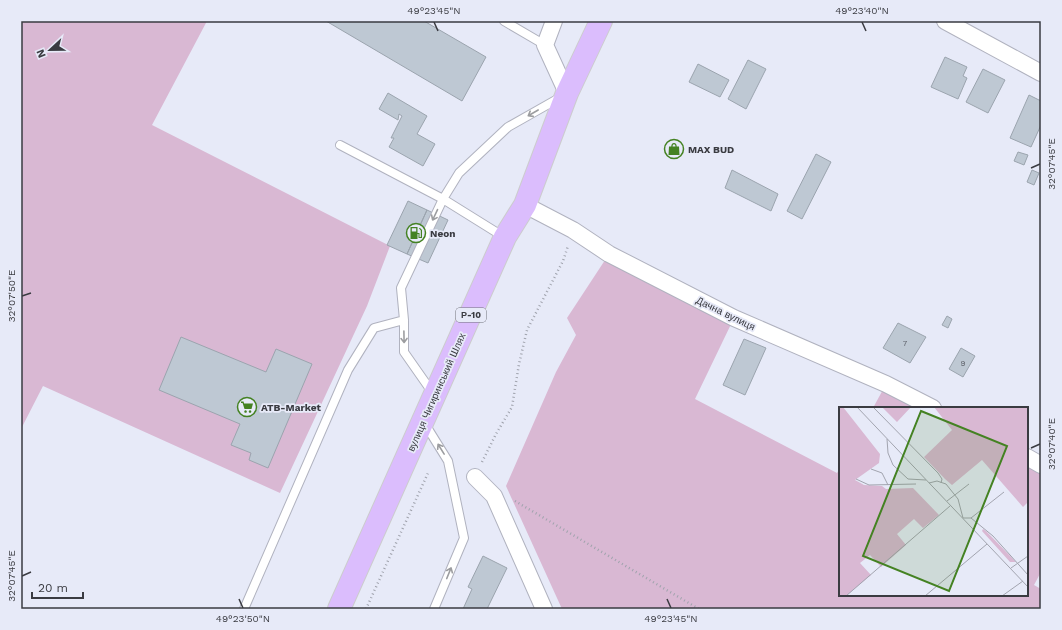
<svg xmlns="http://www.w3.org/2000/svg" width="1062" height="630" font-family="'Work Sans',sans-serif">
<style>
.green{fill:#d9b8d3}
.building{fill:#bec8d3;stroke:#9ba4ae}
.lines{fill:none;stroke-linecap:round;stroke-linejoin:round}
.service-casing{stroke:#b0b2bf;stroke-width:10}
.minor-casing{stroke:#b0b2bf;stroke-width:18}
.primary-casing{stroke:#ccccce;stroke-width:24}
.path{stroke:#a0a3ad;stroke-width:2.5;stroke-dasharray:1 3;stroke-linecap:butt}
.service{stroke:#fff;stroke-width:8}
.minor{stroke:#fff;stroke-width:16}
.primary{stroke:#dbbdfd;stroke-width:22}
.oneway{stroke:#9c9da0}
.ticks{fill:none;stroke:#3a3b41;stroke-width:1.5}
.labels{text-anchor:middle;stroke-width:3.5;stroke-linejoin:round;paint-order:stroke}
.number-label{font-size:8px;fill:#5b5e66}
.shield{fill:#e7eaf8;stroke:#6e7078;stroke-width:1}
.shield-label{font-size:9px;font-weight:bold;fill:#3a3b41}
.poi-label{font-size:10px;font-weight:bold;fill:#3a3b41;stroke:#e7eaf8;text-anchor:start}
.street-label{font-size:10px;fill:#3a3b41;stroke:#e7eaf8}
.inset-road{fill:none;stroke:#a2a4af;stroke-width:1}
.view{fill:#448222;fill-opacity:0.15;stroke:#448222;stroke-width:2}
.inset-edge{fill:none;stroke:#3a3b41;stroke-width:2}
.neatline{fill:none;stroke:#3a3b41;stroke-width:1.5}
.ticks-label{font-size:10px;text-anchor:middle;fill:#3a3b41}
</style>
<rect width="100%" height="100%" fill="#e7eaf8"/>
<path class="green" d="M21,21H207L152,125L390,246L367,306L280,493L43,386L21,429Z
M609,254L734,318L695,399L837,473L840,468V595H1027V457L1041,465V572L1034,585L1041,589V609H562L506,486L556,372L576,335L567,318Z
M886,384L933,408H873Z"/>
<path class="building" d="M326,21H424L486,57L462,101Z
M945,57L967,67L963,76L967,78L958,99L931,87Z
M748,60L766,69L746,109L728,99Z
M698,64L729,80L720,97L689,82Z
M983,69L1005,80L988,113L966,102Z
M388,93L427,116L417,134L435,144L423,166L389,147L394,138H391L402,116L399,114L398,120L379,109Z
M1029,95L1041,101V125L1031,147L1010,138Z
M1018,152L1028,155L1024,165L1014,161Z
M816,154L831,162L802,219L787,211Z
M732,170L778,194L771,211L725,188Z
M1032,170L1039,173L1034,185L1027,182Z
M408,201L427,210L407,254L387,245Z
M427,210L448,220L428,263L407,254Z
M947,316L952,319L948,328L942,325Z
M898,323L926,337L910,363L883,348Z
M181,337L266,372L276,349L312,364L268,468L249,460L251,453L231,445L240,424L159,390Z
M744,339L766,348L745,395L723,385Z
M961,348L975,356L963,377L949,369Z
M483,556L507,568L487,609H463L472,589L468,587Z"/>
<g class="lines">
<g class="service-casing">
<path id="service" d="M504,21L545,45
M340,145L443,199L504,237
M432,392L404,352V320L401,288L443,199L459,173L508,127L561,97
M425,424L448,461L464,538L434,609
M244,609L348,370L374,328L404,320"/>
</g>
<g class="minor-casing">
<path id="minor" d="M554,21L545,45L567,93
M945,21L1041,73
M525,205L573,230L609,254L734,318L886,384L933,408
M1027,457L1041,465
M475,477L494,496L544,609"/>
</g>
<g class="primary-casing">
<path id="primary" d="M339,609L505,237L525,205L567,93L601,21"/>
</g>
<path class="path" d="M482,462L496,434L512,407L519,364L527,330L563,261L568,246
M515,501L699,609
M366,609L428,473"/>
<use href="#service" class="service"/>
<use href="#minor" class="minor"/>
<use href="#primary" class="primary"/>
</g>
<defs><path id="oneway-shaft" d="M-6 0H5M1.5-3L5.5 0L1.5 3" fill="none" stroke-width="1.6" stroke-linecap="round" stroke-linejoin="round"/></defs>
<g class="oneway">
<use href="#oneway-shaft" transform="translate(533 113) rotate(150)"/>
<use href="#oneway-shaft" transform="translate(435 215) rotate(115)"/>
<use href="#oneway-shaft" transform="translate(404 337) rotate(89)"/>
<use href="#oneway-shaft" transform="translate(441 449) rotate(-122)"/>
<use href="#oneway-shaft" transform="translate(449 573) rotate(-68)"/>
</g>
<path class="ticks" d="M434,22L438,31M862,22L866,31M1031,168L1040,164M22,296L31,293M1031,448L1040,444M22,576L31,572M239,599L243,608M667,599L671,608"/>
<defs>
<g id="shop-ring" transform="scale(1)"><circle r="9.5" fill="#e7eaf8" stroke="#448222" stroke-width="1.5"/><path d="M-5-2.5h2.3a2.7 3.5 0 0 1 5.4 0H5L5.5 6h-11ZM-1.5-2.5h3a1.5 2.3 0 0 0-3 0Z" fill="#448222"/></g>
<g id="fuel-ring" transform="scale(1)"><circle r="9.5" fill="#e7eaf8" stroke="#448222" stroke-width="1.5"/><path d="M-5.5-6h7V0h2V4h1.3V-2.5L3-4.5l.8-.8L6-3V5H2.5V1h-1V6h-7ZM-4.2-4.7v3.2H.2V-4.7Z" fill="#448222"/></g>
<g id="supermarket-ring" transform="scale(1)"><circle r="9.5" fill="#e7eaf8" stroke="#448222" stroke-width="1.5"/><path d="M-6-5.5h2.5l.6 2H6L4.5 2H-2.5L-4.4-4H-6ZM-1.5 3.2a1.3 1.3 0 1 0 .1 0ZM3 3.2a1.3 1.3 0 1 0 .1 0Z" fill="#448222"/></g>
</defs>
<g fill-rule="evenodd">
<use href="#shop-ring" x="674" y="149"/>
<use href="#fuel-ring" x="416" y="233"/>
<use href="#supermarket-ring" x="247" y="407"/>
</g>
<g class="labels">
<g class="number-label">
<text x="905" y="346">7</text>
<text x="963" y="366">9</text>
</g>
<rect class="shield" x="456" y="308" width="30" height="14" rx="3"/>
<g class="shield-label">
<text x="471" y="318">Р-10</text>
</g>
<g class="poi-label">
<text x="688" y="153">MAX BUD</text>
<text x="430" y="237">Neon</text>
<text x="261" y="411">ATB-Market</text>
</g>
<g class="street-label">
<text transform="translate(726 313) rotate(26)" y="4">Дачна вулиця</text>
<text transform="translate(436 392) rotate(-66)" y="4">вулиця Чигиринський Шлях</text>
</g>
</g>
<g transform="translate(839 407)">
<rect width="189" height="189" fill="#e7eaf8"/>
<path d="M0,0H4L41,47L40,56L16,73L25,78L43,79L47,82L74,81L100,108L84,121L75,112L58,127L67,138L42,160L31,148L21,156L32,168L7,189H0ZM43,0H72L58,15ZM95,0H189V95L184,100L143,53L113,78L106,72L85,50L113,23ZM144,122L147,124L177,155H171L143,124Z" fill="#d9b8d3"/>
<path class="inset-road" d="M18,0L189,180M34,0L99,66L103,72L102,76M48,32L49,46L54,58L69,72L87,73M32,62L43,66L49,78M17,72L30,78L77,77M90,76L98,74L107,77L119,92L124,111H132L154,129L189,168M108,94L130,77M132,111L165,85M172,161L189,149M7,189L111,99M86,189L148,137M163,189L184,174"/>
<path class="view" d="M82,4L168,39L110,184L24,149Z"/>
<rect width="189" height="189" class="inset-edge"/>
</g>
<rect width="1062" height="630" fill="none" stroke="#e7eaf8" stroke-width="44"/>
<g transform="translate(50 50) rotate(248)" stroke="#e7eaf8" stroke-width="3" paint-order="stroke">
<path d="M0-3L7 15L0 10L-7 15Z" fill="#3a3b41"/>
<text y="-6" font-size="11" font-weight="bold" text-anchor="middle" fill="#3a3b41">N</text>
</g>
<path d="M32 592v6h51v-6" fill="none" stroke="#3a3b41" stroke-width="2"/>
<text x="38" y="592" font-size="12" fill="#3a3b41" stroke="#e7eaf8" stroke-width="3" paint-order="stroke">20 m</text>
<rect x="22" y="22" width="1018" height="586" class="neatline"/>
<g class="ticks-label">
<text x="434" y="14">49°23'45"N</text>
<text x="862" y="14">49°23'40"N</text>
<text transform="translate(1051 164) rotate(-90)" y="4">32°07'45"E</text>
<text transform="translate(11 296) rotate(-90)" y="4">32°07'50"E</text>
<text transform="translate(1051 444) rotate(-90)" y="4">32°07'40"E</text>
<text transform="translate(11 576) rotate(-90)" y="4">32°07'45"E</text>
<text x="243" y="622">49°23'50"N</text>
<text x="671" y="622">49°23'45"N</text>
</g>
</svg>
